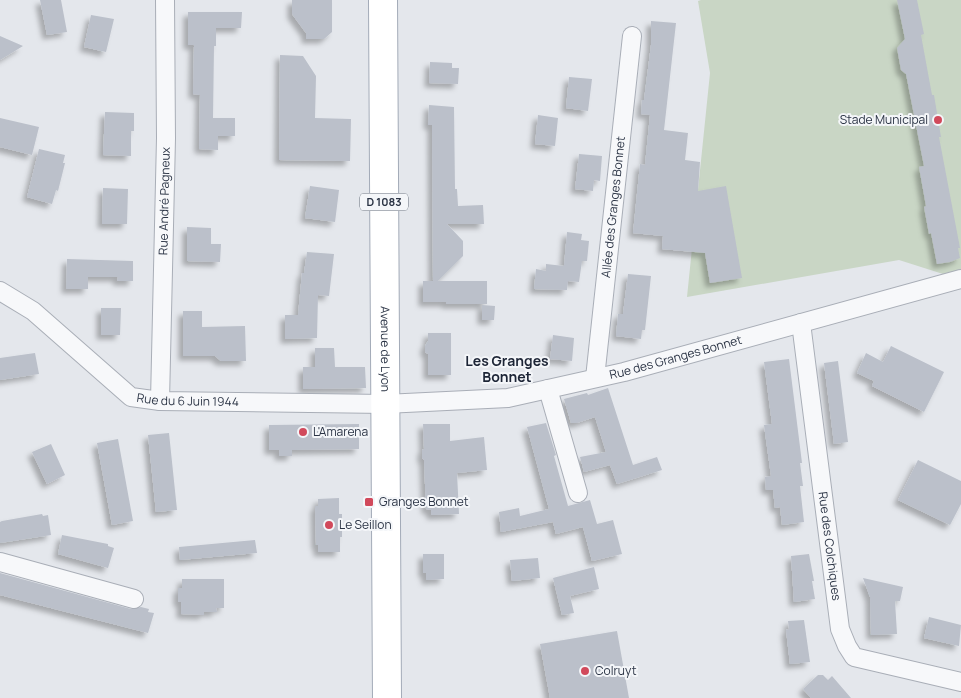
<svg xmlns="http://www.w3.org/2000/svg" width="961" height="698" font-family="Manrope,sans-serif">
<style>
.green{fill:#c9d6c5}
.building{fill:#bbc0ca;filter:url(#shadow)}
.lines{fill:none;stroke-linecap:round;stroke-linejoin:round}
.street-casing{stroke:#a9aeb7;stroke-width:20}
.primary-casing{stroke:#a3abb8;stroke-width:30}
.street{stroke:#f7f8fa;stroke-width:18}
.primary{stroke:#fff;stroke-width:28}
.poi-dot{fill:#d1495b;stroke:#f4f6f9;stroke-width:2}
.labels{text-anchor:middle;stroke-width:4;stroke-linejoin:round;paint-order:stroke}
.shield{fill:#f4f6f9;stroke:#676e7b;stroke-width:1}
.shield-label{font-size:11px;font-weight:bold;fill:#2b3445}
.poi-label{font-size:12px;fill:#2b3445;stroke:#f4f6f9;text-anchor:start}
.street-label{font-size:12px;fill:#2b3445;stroke:#f4f6f9}
.neighbourhood-label{font-size:14px;font-weight:bold;fill:#1d2536;stroke:#f4f6f9}
</style>
<defs>
<filter id="shadow"><feDropShadow dx="-4.5" dy="4.5" stdDeviation="2.5" flood-color="#0004"/></filter>
</defs>
<rect width="100%" height="100%" fill="#e4e7ec"/>
<path class="green" d="M701,0H961V271L943,274L899,260L687,297L710,73L698,1Z"/>
<path class="building" d="M40,0H61L67,32L47,35Z
M292,0H332V32L324,39H306V33L292,14Z
M897,0H917L924,34L921,35L932,95H934L941,137H939L960,248H958L960,258L950,262L937,264L931,233L929,234L924,207L926,206L919,167L924,166L906,74L901,70L897,48L905,39Z
M188,12H242L241,28H216V46H214L213,118H235V136H218V150L199,149L200,95L193,94L194,45H188Z
M91,15L114,19L106,52L84,47Z
M651,21L676,23L664,130L688,133L685,160L700,162L698,191L726,186L742,278L710,283L705,253L662,249L663,236L633,233L640,164L645,165L650,115L641,114L642,100H644L651,45Z
M0,36L23,46L0,60Z
M280,55L303,56L316,76L315,118L351,119L350,161L279,160Z
M430,62L452,63V68H459L458,84L429,83Z
M569,77L592,79L588,111L566,108Z
M429,105L454,107L455,189H457L458,206L483,205L484,224H447L463,241V256L438,281H487V304H446V302H423V281H433L432,125H428Z
M105,112L134,113V131H131V156L103,155Z
M538,115L558,118L555,146L535,144Z
M0,118L39,127L32,155L0,147Z
M39,149L65,155L63,163H65L58,191L56,190L52,204L27,197Z
M579,154L602,156L600,181L594,180L593,191L575,189Z
M310,186L339,190L335,222L305,218Z
M103,188L128,189L127,224H102Z
M187,227L211,228V244H221L220,262L187,261Z
M567,232L582,234L581,240L589,241L587,261H582L579,282L568,281L567,290L534,289L536,269L546,271V264L564,266Z
M307,252L334,254L329,296L318,295L317,338L285,339V315H298L302,273H304Z
M67,259L133,261V281H117L118,277H88V289H66Z
M628,274L651,276L645,330H642L641,339L616,336L618,314H623Z
M482,305L495,306L494,320H482Z
M101,308H121L120,335H101Z
M183,311H202V327L245,326L246,361H221L215,356H183Z
M428,333H451V375H428V354L425,352V346L428,341Z
M553,335L574,338L572,361L550,359Z
M891,346L944,372L924,412L872,386L874,381L857,373L866,353L883,362Z
M315,348H334L335,367H365L366,388L303,389V367H315Z
M35,353L39,374L0,380V358Z
M789,359L802,463H800L803,486H800L804,522L782,525L780,507L775,508L773,490H766L765,477L771,476L764,425L772,424L764,362Z
M838,361L848,442L834,444L824,363Z
M608,388L633,465L657,457L662,470L617,484L610,465L584,472L580,457L606,452L595,417L577,423H571L564,399L587,393L588,395Z
M546,423L556,455L554,456L568,506L590,500L597,524L613,520L622,554L592,561L583,527L556,534L553,522L501,532L499,512L519,508L520,516L549,509L527,427Z
M359,424V449L292,450V456H279V450H269V425Z
M423,424H450V441L484,437L487,470L457,473L459,514L431,515V510L426,509L424,460L422,458V450L424,449Z
M169,433L177,510L156,512L148,435Z
M118,439L133,521L112,525L97,443Z
M51,444L65,475L47,484L32,452Z
M918,460L961,481V504L950,525L898,500Z
M339,498V514H342V537H340V552H318V545H316L315,506H318V499Z
M42,514L43,516L48,515L51,535L0,543V522L2,521Z
M62,535L108,544V546L114,548L108,568L58,554Z
M255,540L257,553L180,560L179,547Z
M423,554H444V579L426,580V573H423Z
M809,554L814,581H812L815,599L794,602L791,556Z
M538,558L540,578L512,581L510,560Z
M594,567L599,589L570,596L574,613L562,615L553,578Z
M0,573L131,609L141,607L149,609L148,612L154,613L148,633L0,595Z
M863,578L903,587L900,601H895L897,634L871,635L870,597Z
M182,579H224V608H216L217,612H204V615L181,614V602H178V588H182Z
M929,617L961,625L959,646L924,638Z
M804,620L810,662L790,664L786,630L789,629L788,621Z
M617,631L629,698H550L540,644Z
M818,675H823L828,680L832,676L851,698H811L803,689Z"/>
<g class="lines">
<g class="street-casing">
<g id="street">
<path id="s1" d="M0,291L33,311L131,397L160,401L385,404L508,398L624,372L961,279"/>
<path id="s2" d="M801,323L840,629L847,646L854,657L961,682"/>
<path id="s3" d="M595,378L632,36"/>
<path d="M548,389L578,493"/>
<path id="s4" d="M160,401L166,138L165,0"/>
<path d="M0,562L134,599"/>
</g>
</g>
<g class="primary-casing">
<g id="primary">
<path id="s5" d="M383,0L387,698"/>
</g>
</g>
<use href="#street" class="street"/>
<use href="#primary" class="primary"/>
</g>
<g class="poi-dot">
<circle cx="938" cy="120" r="5"/>
<circle cx="303" cy="432" r="5"/>
<rect x="364" y="497" width="10" height="10" rx="2.5"/>
<circle cx="329" cy="525" r="5"/>
<circle cx="585" cy="671" r="5"/>
</g>
<g class="labels">
<rect class="shield" x="360" y="193.5" width="48" height="17" rx="4"/>
<g class="shield-label">
<text x="384" y="206">D 1083</text>
</g>
<g class="poi-label">
<text x="928" y="124" text-anchor="end">Stade Municipal</text>
<text x="313" y="436">L'Amarena</text>
<text x="379" y="506">Granges Bonnet</text>
<text x="339" y="529">Le Seillon</text>
<text x="595" y="675">Colruyt</text>
</g>
<g class="street-label">
<text dy="4" stroke="none"><textPath href="#s4" startOffset="200">Rue André Pagneux</textPath></text>
<text dy="4" stroke="none"><textPath href="#s3" startOffset="172">Allée des Granges Bonnet</textPath></text>
<text dy="4" stroke="none"><textPath href="#s5" startOffset="349">Avenue de Lyon</textPath></text>
<text dy="4" stroke="none"><textPath href="#s1" startOffset="719">Rue des Granges Bonnet</textPath></text>
<text dy="4" stroke="none"><textPath href="#s1" startOffset="226">Rue du 6 Juin 1944</textPath></text>
<text dy="4" stroke="none"><textPath href="#s2" startOffset="225">Rue des Colchiques</textPath></text>
</g>
<g class="neighbourhood-label">
<text x="507" y="366">Les Granges<tspan x="507" dy="16">Bonnet</tspan></text>
</g>
</g>
</svg>
